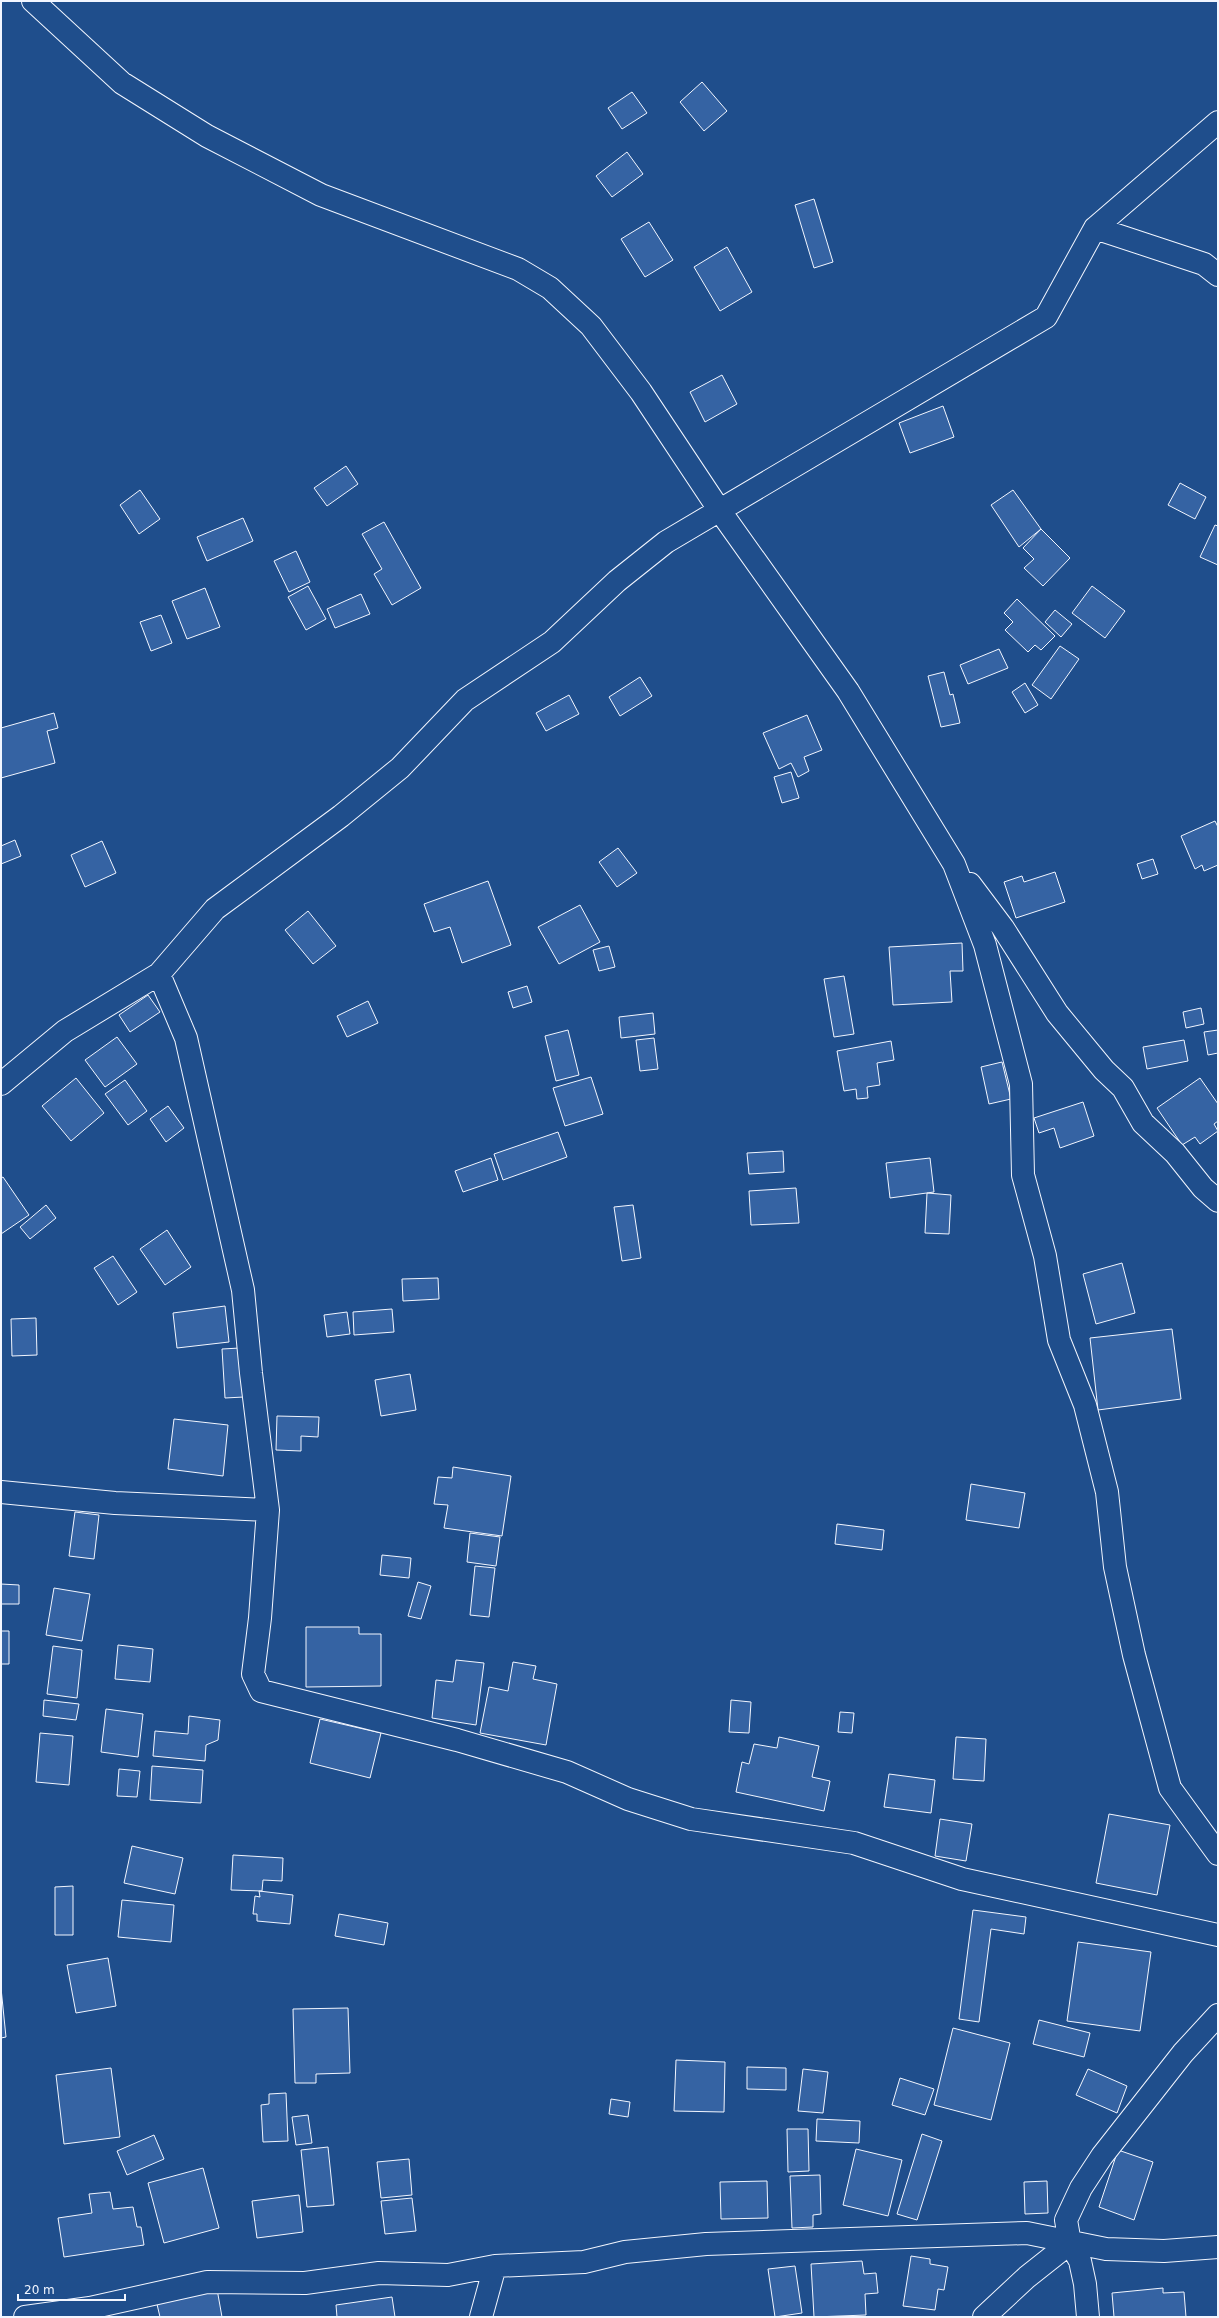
<svg xmlns="http://www.w3.org/2000/svg" width="1219" height="2318" font-family="'DejaVu Sans',sans-serif">
<style>
.building{fill:#3563a3;stroke:#f2f6ff}
.lines{fill:none;stroke-linecap:round;stroke-linejoin:round}
.street-casing{stroke:#f2f6ff;stroke-width:24}
.street{stroke:#1f4e8c;stroke-width:22}
</style>
<rect width="100%" height="100%" fill="#1f4e8c"/>
<path class="building" d="M702,82L727,111L704,131L680,102Z
M632,92L647,113L622,129L608,108Z
M627,152L643,174L612,197L596,176Z
M814,199L833,262L814,268L795,205Z
M649,222L673,260L645,277L621,239Z
M727,247L752,292L720,311L694,267Z
M722,375L737,404L705,422L690,392Z
M943,406L954,437L910,453L899,423Z
M346,466L358,484L327,506L314,488Z
M1180,483L1206,497L1195,519L1168,505Z
M140,490L160,519L139,534L120,505Z
M1013,490L1041,529L1019,547L991,505Z
M243,518L253,541L207,561L197,537Z
M384,522L421,588L392,605L374,574L382,569L362,534Z
M1215,525L1218,526V565L1200,557Z
M1041,529L1070,558L1043,586L1024,568L1034,559L1023,548Z
M296,551L310,582L289,592L274,561Z
M308,586L326,619L306,630L288,597Z
M1092,586L1125,611L1105,638L1072,613Z
M205,588L220,627L187,639L172,601Z
M361,594L370,614L335,628L327,609Z
M1017,599L1055,636L1041,650L1035,645L1028,652L1005,630L1013,622L1004,613Z
M1055,610L1072,624L1061,637L1045,622Z
M161,615L172,643L151,651L140,622Z
M1060,646L1079,659L1051,699L1032,685Z
M999,649L1008,668L968,684L960,665Z
M944,672L950,695L953,694L960,723L941,727L928,676Z
M640,677L652,696L620,716L609,697Z
M1025,683L1038,705L1025,713L1012,692Z
M569,695L579,714L546,731L536,713Z
M54,713L58,728L47,731L55,763L1,778V728Z
M807,715L822,750L804,757L809,771L798,777L791,763L779,769L763,733Z
M791,772L799,798L782,803L774,777Z
M1215,821L1218,827V865L1204,871L1202,865L1195,869L1181,836Z
M15,840L21,856L1,864V846Z
M102,841L116,873L85,887L71,855Z
M618,848L637,873L617,887L599,862Z
M1153,859L1158,874L1142,879L1137,864Z
M1055,872L1065,902L1016,918L1004,882L1022,876L1024,882Z
M488,881L511,945L462,963L450,927L434,932L424,904Z
M580,905L600,942L559,964L538,927Z
M308,911L336,946L313,964L285,930Z
M962,943L963,971H950L952,1002L893,1005L889,947Z
M609,946L615,967L599,971L593,950Z
M844,976L854,1034L834,1037L824,979Z
M527,986L532,1002L513,1008L508,992Z
M148,995L160,1012L130,1032L119,1015Z
M368,1001L378,1023L347,1037L337,1016Z
M1201,1008L1204,1024L1186,1028L1183,1012Z
M653,1013L655,1034L621,1038L619,1017Z
M568,1030L579,1075L556,1081L545,1036Z
M1218,1030V1053L1208,1055L1204,1032Z
M117,1037L137,1064L105,1087L85,1060Z
M654,1038L658,1069L640,1071L636,1040Z
M1184,1040L1188,1061L1147,1069L1143,1047Z
M891,1041L894,1060L877,1063L880,1085L867,1087L868,1098L857,1099L856,1089L844,1091L837,1051Z
M1002,1062L1011,1099L989,1104L981,1067Z
M591,1077L603,1114L565,1126L553,1088Z
M76,1078L104,1113L71,1141L42,1106Z
M1200,1078L1218,1104V1121L1214,1124L1218,1131L1200,1144L1195,1137L1182,1145L1157,1108Z
M125,1080L147,1111L128,1125L105,1094Z
M1083,1102L1094,1136L1060,1148L1054,1128L1039,1133L1034,1118Z
M168,1106L184,1128L166,1142L150,1119Z
M558,1132L567,1157L503,1180L494,1154Z
M783,1151L784,1172L749,1174L747,1153Z
M491,1158L498,1180L463,1192L455,1171Z
M930,1158L934,1192L890,1198L886,1163Z
M3,1177L29,1215L1,1234V1178Z
M796,1188L799,1223L751,1225L749,1191Z
M927,1193L951,1195L949,1234L925,1233Z
M46,1205L56,1218L30,1239L20,1227Z
M633,1205L641,1258L622,1261L614,1207Z
M167,1230L191,1267L165,1285L140,1249Z
M113,1256L137,1292L118,1305L94,1268Z
M1122,1263L1135,1313L1096,1324L1083,1274Z
M438,1278L439,1299L403,1301L402,1279Z
M225,1306L229,1342L177,1348L173,1313Z
M392,1309L394,1332L354,1335L353,1312Z
M347,1312L350,1334L327,1337L324,1315Z
M36,1318L37,1355L12,1356L11,1319Z
M1172,1329L1181,1399L1098,1410L1090,1338Z
M240,1348L244,1397L225,1398L222,1349Z
M410,1374L416,1410L381,1416L375,1380Z
M277,1416L319,1417L318,1437L301,1436V1451L276,1450Z
M174,1419L228,1425L223,1476L168,1469Z
M453,1467L511,1476L502,1536L444,1528L448,1505L434,1504L438,1477L452,1478Z
M971,1484L1025,1493L1019,1528L966,1520Z
M75,1512L99,1515L94,1559L69,1556Z
M837,1524L884,1530L882,1550L835,1544Z
M470,1533L500,1537L496,1566L467,1562Z
M382,1555L411,1558L409,1578L380,1575Z
M475,1566L495,1568L489,1617L470,1615Z
M418,1582L431,1586L421,1619L408,1616Z
M1,1584L19,1585V1604H1Z
M54,1588L90,1594L82,1641L46,1635Z
M306,1627H359V1634H381V1686L306,1687Z
M1,1631H9V1664H1Z
M118,1645L153,1649L150,1682L115,1679Z
M53,1646L82,1650L77,1698L47,1694Z
M456,1660L484,1663L476,1725L432,1718L436,1680L453,1682Z
M513,1662L536,1666L533,1679L557,1684L546,1745L480,1733L489,1687L508,1691Z
M44,1700L79,1704L76,1720L43,1716Z
M731,1700L751,1702L749,1733L729,1732Z
M106,1709L143,1714L138,1757L101,1752Z
M840,1712L854,1713L852,1733L838,1732Z
M189,1716L220,1720L218,1740L206,1745L205,1761L153,1756L155,1731L188,1734Z
M320,1719L381,1733L370,1778L310,1763Z
M40,1733L73,1736L69,1785L36,1782Z
M779,1737L819,1746L812,1777L830,1781L824,1811L736,1792L742,1762L749,1764L754,1744L777,1748Z
M956,1737L986,1739L984,1781L953,1779Z
M152,1766L203,1770L201,1803L150,1800Z
M119,1769L140,1771L137,1797L117,1796Z
M889,1774L935,1780L931,1813L884,1807Z
M1109,1814L1170,1825L1157,1895L1096,1883Z
M940,1819L972,1824L966,1861L935,1856Z
M132,1846L183,1858L175,1894L124,1883Z
M233,1855L283,1858L282,1881L263,1880L262,1891L231,1890Z
M73,1886V1935H55V1887Z
M259,1891L293,1895L290,1924L257,1921V1914H253L255,1896L260,1897Z
M122,1900L174,1905L171,1942L118,1937Z
M973,1910L1026,1917L1024,1934L991,1929L979,2022L959,2019Z
M339,1914L388,1923L384,1945L335,1936Z
M1078,1942L1151,1952L1140,2031L1067,2021Z
M108,1958L116,2006L76,2013L67,1965Z
M1,1988L6,2037L1,2038Z
M348,2008L350,2073L316,2074V2083H295L293,2009Z
M1039,2020L1090,2033L1084,2057L1033,2044Z
M953,2028L1010,2043L991,2120L934,2105Z
M676,2060L725,2062L724,2112L674,2111Z
M747,2067L786,2068V2090L747,2089Z
M111,2068L120,2137L64,2144L56,2075Z
M803,2069L828,2072L823,2113L798,2111Z
M1088,2069L1127,2086L1117,2113L1076,2095Z
M900,2078L934,2089L925,2115L892,2105Z
M286,2093L288,2141L263,2142L261,2105L269,2104V2094Z
M611,2099L630,2102L628,2117L609,2114Z
M308,2115L312,2143L296,2145L292,2117Z
M817,2119L860,2121L859,2143L816,2141Z
M787,2129H808L809,2171L788,2172Z
M922,2134L942,2141L917,2220L897,2214Z
M154,2135L164,2159L127,2175L117,2151Z
M328,2147L334,2205L307,2207L301,2150Z
M856,2149L902,2160L888,2216L843,2205Z
M1118,2150L1153,2162L1134,2220L1099,2207Z
M409,2159L412,2195L381,2198L377,2162Z
M203,2168L219,2228L164,2243L148,2183Z
M820,2175L821,2214L813,2215V2227L792,2228L790,2176Z
M767,2181L768,2218L721,2219L720,2182Z
M1047,2181L1048,2213L1025,2214L1024,2182Z
M110,2192L113,2209L133,2207L137,2227H141L144,2245L64,2257L58,2218L92,2213L89,2194Z
M299,2195L303,2232L257,2238L252,2201Z
M412,2198L416,2231L385,2234L381,2201Z
M911,2256L930,2259V2264L948,2267L944,2290L938,2289L935,2310L903,2306Z
M862,2261L864,2274L876,2273L878,2293L865,2294L866,2315L814,2317L811,2264Z
M795,2266L802,2313L775,2317L768,2269Z
M1163,2288V2293L1184,2292L1186,2317H1114L1112,2293Z
M217,2289L222,2317H160L156,2300Z
M392,2297L395,2317H337L336,2305Z"/>
<g class="lines">
<g class="street-casing">
<path id="street" d="M33,1L122,83L207,136L321,195L518,269L550,288L591,326L641,392L720,511L848,691L954,864L985,945L1021,1084L1023,1175L1045,1256L1059,1340L1085,1405L1107,1492L1115,1567L1134,1655L1170,1788L1218,1854
M1095,228L1204,264L1218,275
M970,884L1003,928L1057,1013L1104,1070L1123,1088L1143,1123L1175,1153L1203,1188L1218,1201
M159,974L186,1038L243,1290L251,1373L268,1510L260,1618L253,1674L261,1691L457,1740L567,1772L628,1799L691,1819L854,1843L962,1879L1218,1935
M1,1084L65,1031L159,974L215,909L341,816L400,768L465,700L552,642L617,581L666,542L1046,317L1095,228L1218,122
M1,1492L115,1503L268,1510
M25,2317L90,2308L207,2282L305,2283L379,2273L448,2275L495,2266L584,2262L625,2252L706,2244L1027,2233L1106,2249L1164,2251L1218,2247
M481,2317L495,2266
M984,2317L1027,2277L1070,2243
M1088,2317L1085,2284L1080,2261L1070,2243L1066,2220L1081,2188L1102,2156L1183,2053L1218,2015"/>
</g>
<use href="#street" class="street"/>
</g>
<rect width="1219" height="2318" fill="none" stroke="#f2f6ff" stroke-width="4"/>
<path d="M18 2294v6h107v-6" fill="none" stroke="#f2f6ff" stroke-width="2"/>
<text x="24" y="2294" font-size="12" fill="#f2f6ff" stroke="#1f4e8c" stroke-width="3" paint-order="stroke">20 m</text>
</svg>
